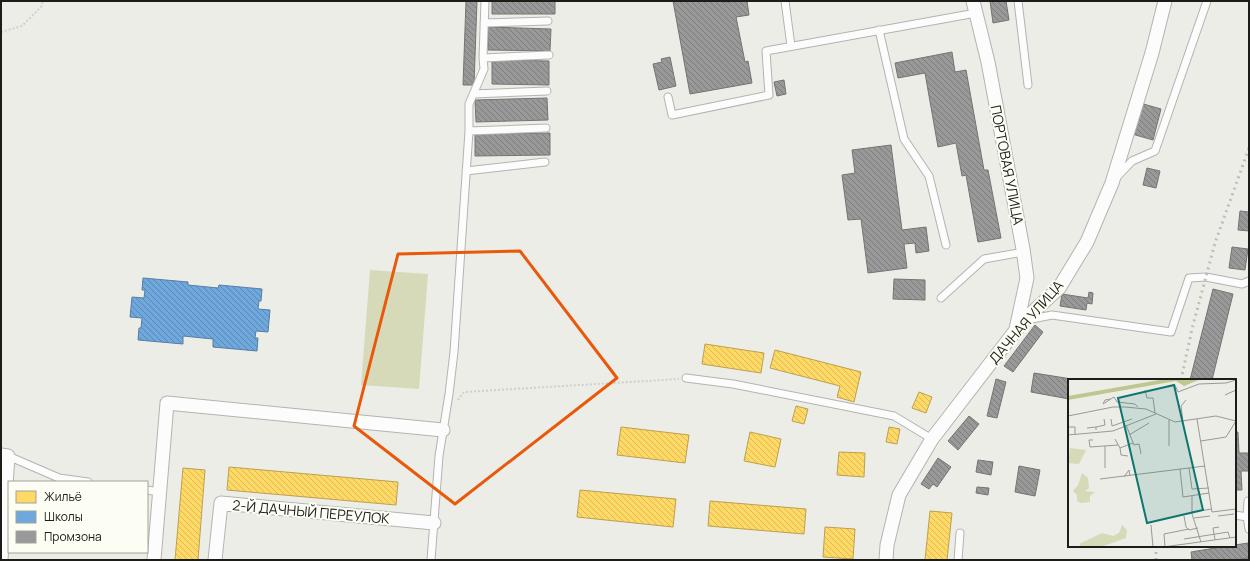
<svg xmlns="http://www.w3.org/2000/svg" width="1250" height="561" font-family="Manrope,sans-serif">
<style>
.pitch{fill:#d6dab9}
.homes{fill:url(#homes-back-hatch);stroke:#bba04f}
.schools{fill:url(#schools-back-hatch);stroke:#567ea2}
.industry{fill:url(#industry-back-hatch);stroke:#747473}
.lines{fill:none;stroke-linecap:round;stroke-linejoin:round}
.service-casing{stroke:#b3b4af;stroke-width:9}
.minor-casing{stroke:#b3b4af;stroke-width:15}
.path{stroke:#cfcfce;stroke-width:2;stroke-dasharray:2 2;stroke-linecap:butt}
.service{stroke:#fcfcfc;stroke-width:7}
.minor{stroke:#fcfcfc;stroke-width:13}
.rail{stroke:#bdbdbd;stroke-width:3;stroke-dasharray:2 4;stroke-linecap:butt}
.marked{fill:none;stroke:#e8590c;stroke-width:3;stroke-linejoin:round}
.labels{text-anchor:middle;stroke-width:4;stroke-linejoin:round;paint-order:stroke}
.street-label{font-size:14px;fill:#1c1c19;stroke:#fcfdf3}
.inset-road{fill:none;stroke:#999995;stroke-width:1}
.view{fill:#0f766e;fill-opacity:0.15;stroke:#0f766e;stroke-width:2}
.inset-edge{fill:none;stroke:#1c1c19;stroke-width:2}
</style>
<defs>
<pattern id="homes-back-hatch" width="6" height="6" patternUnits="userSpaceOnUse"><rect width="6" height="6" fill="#ffd966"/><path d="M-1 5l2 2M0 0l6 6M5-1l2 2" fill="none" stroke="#daba58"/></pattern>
<pattern id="schools-back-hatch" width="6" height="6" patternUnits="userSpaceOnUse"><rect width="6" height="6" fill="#6fa8dc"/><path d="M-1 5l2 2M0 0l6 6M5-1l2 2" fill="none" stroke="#5a88b2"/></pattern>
<pattern id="industry-back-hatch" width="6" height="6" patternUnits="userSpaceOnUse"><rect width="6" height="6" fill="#999"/><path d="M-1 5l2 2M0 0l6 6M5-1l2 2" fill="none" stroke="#7c7c7c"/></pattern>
</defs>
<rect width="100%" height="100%" fill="#edede8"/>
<path class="pitch" d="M370,270L428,274L419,389L361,385Z"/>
<path class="homes" d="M705,344L764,353L761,373L702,364Z
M775,350L861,372L854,402L837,397L840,386L770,368Z
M919,392L932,397L926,413L912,408Z
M796,406L808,409L804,424L792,421Z
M621,427L689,435L685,463L617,455Z
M889,427L900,429L897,444L886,442Z
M750,432L781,439L775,467L744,461Z
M839,452L865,453L864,477L837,475Z
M229,467L398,482L396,505L227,490Z
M183,468L205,470L198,560H175Z
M580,490L676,499L673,527L577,517Z
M710,501L806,509L804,534L708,526Z
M930,511L952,513L947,560H925Z
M825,527L855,529L853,559L823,557Z"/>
<path class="schools" d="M143,278L188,282V285L218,288L219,285L262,289L261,301H259L258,309L270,310L268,332L256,331L255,338H258L257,351L213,347V339L183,336V344L138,340L139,328H141L142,318L130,317L132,297L144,298L145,290H142Z"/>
<path class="industry" d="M466,1H477L474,85H463Z
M492,1H555V14H492Z
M673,1H724V2L747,1L749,15L736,17L745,62L748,61L752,83L690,94Z
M990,1H1006L1009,20L993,23Z
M488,27L551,29L550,51L488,50Z
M952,52L955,72L966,70L984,170H988L1001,238L978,242L966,175L962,176L956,143L938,147L925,73L898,78L895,63Z
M670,57L676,86L659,90L653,64L662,62L661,59Z
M492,60L549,61V85L492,84Z
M784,80L786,94L777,96L774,82Z
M547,98L548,120L476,122L475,100Z
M1140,103L1161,109L1153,140L1132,134Z
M550,133V155L475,156V134Z
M891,145L902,230L926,227L929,251L916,253L915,243L904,244L907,268L868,273L861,219L848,220L842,175L855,173L852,150Z
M1147,168L1160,171L1156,188L1143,185Z
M1240,211L1249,212V231L1238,230Z
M1232,247L1248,249L1245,270L1229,268Z
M894,279L925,280V300L893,299Z
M1213,289L1233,294L1212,380H1190Z
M1089,292L1093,293L1092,304L1087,303L1086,310L1060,306L1062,294L1088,298Z
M1035,325L1043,332L1013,372L1004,366Z
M1034,373L1078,380H1069V399L1031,392Z
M996,379L1006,382L997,418L987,416Z
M969,416L979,424L958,450L948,441Z
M1235,432H1238L1239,453H1249V471H1241L1242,490H1235Z
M938,458L951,467L937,487L933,484L929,489L921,484Z
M978,460L993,462L991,475L976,472Z
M1019,466L1040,470L1035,496L1015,492Z
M977,487L989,488L988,495L976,493Z
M1248,543L1249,558L1234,560H1192L1191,552L1227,546H1235V545Z"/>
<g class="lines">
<g class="service-casing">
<path id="service" d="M785,1L791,46
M1018,1L1028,85
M484,23L548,21
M879,30L904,139L929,176L946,245
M483,58L549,55
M473,94L547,91
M668,97L672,115L769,95L766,51L976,13
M469,131L546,128
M466,171L545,162
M1117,177L1132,161L1155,151L1207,1
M941,298L984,259L1024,252
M1027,320L1052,315L1171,332L1189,278L1206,277L1242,284L1249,281
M686,378L733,384L894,416L932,439
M8,456L59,478L88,482
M147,490L159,492
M1248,501L1247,517L1249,529
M1235,515L1247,517
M431,560L439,456L449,394L454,352L469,131V104L484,69L483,58L485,1
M958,560L960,533"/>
</g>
<g class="minor-casing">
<path id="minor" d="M973,1L988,62L1023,249L1027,278L1016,329
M1,455L8,456L1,560
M154,560L167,403L443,430
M215,560L221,503L434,523
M886,560L887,545L899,495L932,439L1016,330L1024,320L1059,288L1087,242L1112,183L1152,53L1165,1"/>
</g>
<path class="path" d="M1,32L22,26L41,7L43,1
M458,400L464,392L679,379"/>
<use href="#service" class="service"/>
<use href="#minor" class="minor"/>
<path class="rail" d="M1181,380L1192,329L1215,243L1249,148
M1156,560V546"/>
</g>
<path class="marked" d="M520,251L617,378L455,504L354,426L398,254Z"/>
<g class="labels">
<g class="street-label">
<text transform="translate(1007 165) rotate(79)" y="5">ПОРТОВАЯ УЛИЦА</text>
<text transform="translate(1026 322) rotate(-49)" y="5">ДАЧНАЯ УЛИЦА</text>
<text transform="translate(311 512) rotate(5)" y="5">2-Й ДАЧНЫЙ ПЕРЕУЛОК</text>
</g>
</g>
<g transform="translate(1068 379)">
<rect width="168" height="168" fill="#edede8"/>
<path d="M2,69L18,71L11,85L0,84ZM14,94L20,99L21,109L17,112L27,113L22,117V123L13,124L9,122V116L5,112L10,106ZM54,146L59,151L58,159L33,168H14L11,165L34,154L45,157L51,154Z" fill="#d6dab9"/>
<path d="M97,0H133L116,7L108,2L0,21V17Z" fill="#c0c690"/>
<path class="inset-road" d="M100,8L107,6L110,13L131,5L158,4L168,1M77,11L79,19H85L87,34M157,16L168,11M42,20L37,21L35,25L46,18L49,23L67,25L70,28M0,37L45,28H57L78,30L107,43L148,37L168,42M43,40L44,47L64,40M129,40L144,133L168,130M115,43L113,27L118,21M58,46L66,66L71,65L73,75M0,48H7V56M28,48L37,46L36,40M19,49L28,48V51M0,56L45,52L88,35M61,56L81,44M47,60L52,69L65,64M25,61H21L22,68L50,66M133,62L158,58L168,42M37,67V89M101,67V41M52,69L53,76L60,77M121,89L124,110L141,109M112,90L115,118L141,114M56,98L61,91L62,97M32,100L137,87M124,117V135L133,163M124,133L144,130M116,137L118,148L121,151L130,149M150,137L166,135M126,139L142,137M83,146L85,168M116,160L160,153L162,159M147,161L145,149L151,148M95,168L168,158M97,168L96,155L121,150"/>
<path class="view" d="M106,6L135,131L79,144L50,19Z"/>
<rect width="168" height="168" class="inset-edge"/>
</g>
<rect width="1250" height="561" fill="none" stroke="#1c1c19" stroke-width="4"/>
<rect x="8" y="481" width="140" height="72" fill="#fcfdf3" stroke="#a2a39c"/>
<rect x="16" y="491" width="20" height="12" fill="#ffd966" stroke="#a2a39c"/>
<text x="44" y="501" font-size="12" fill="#1c1c19">Жильё</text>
<rect x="16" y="511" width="20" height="12" fill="#6fa8dc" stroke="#a2a39c"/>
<text x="44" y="521" font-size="12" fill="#1c1c19">Школы</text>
<rect x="16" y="531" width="20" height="12" fill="#999999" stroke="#a2a39c"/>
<text x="44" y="541" font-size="12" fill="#1c1c19">Промзона</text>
</svg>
